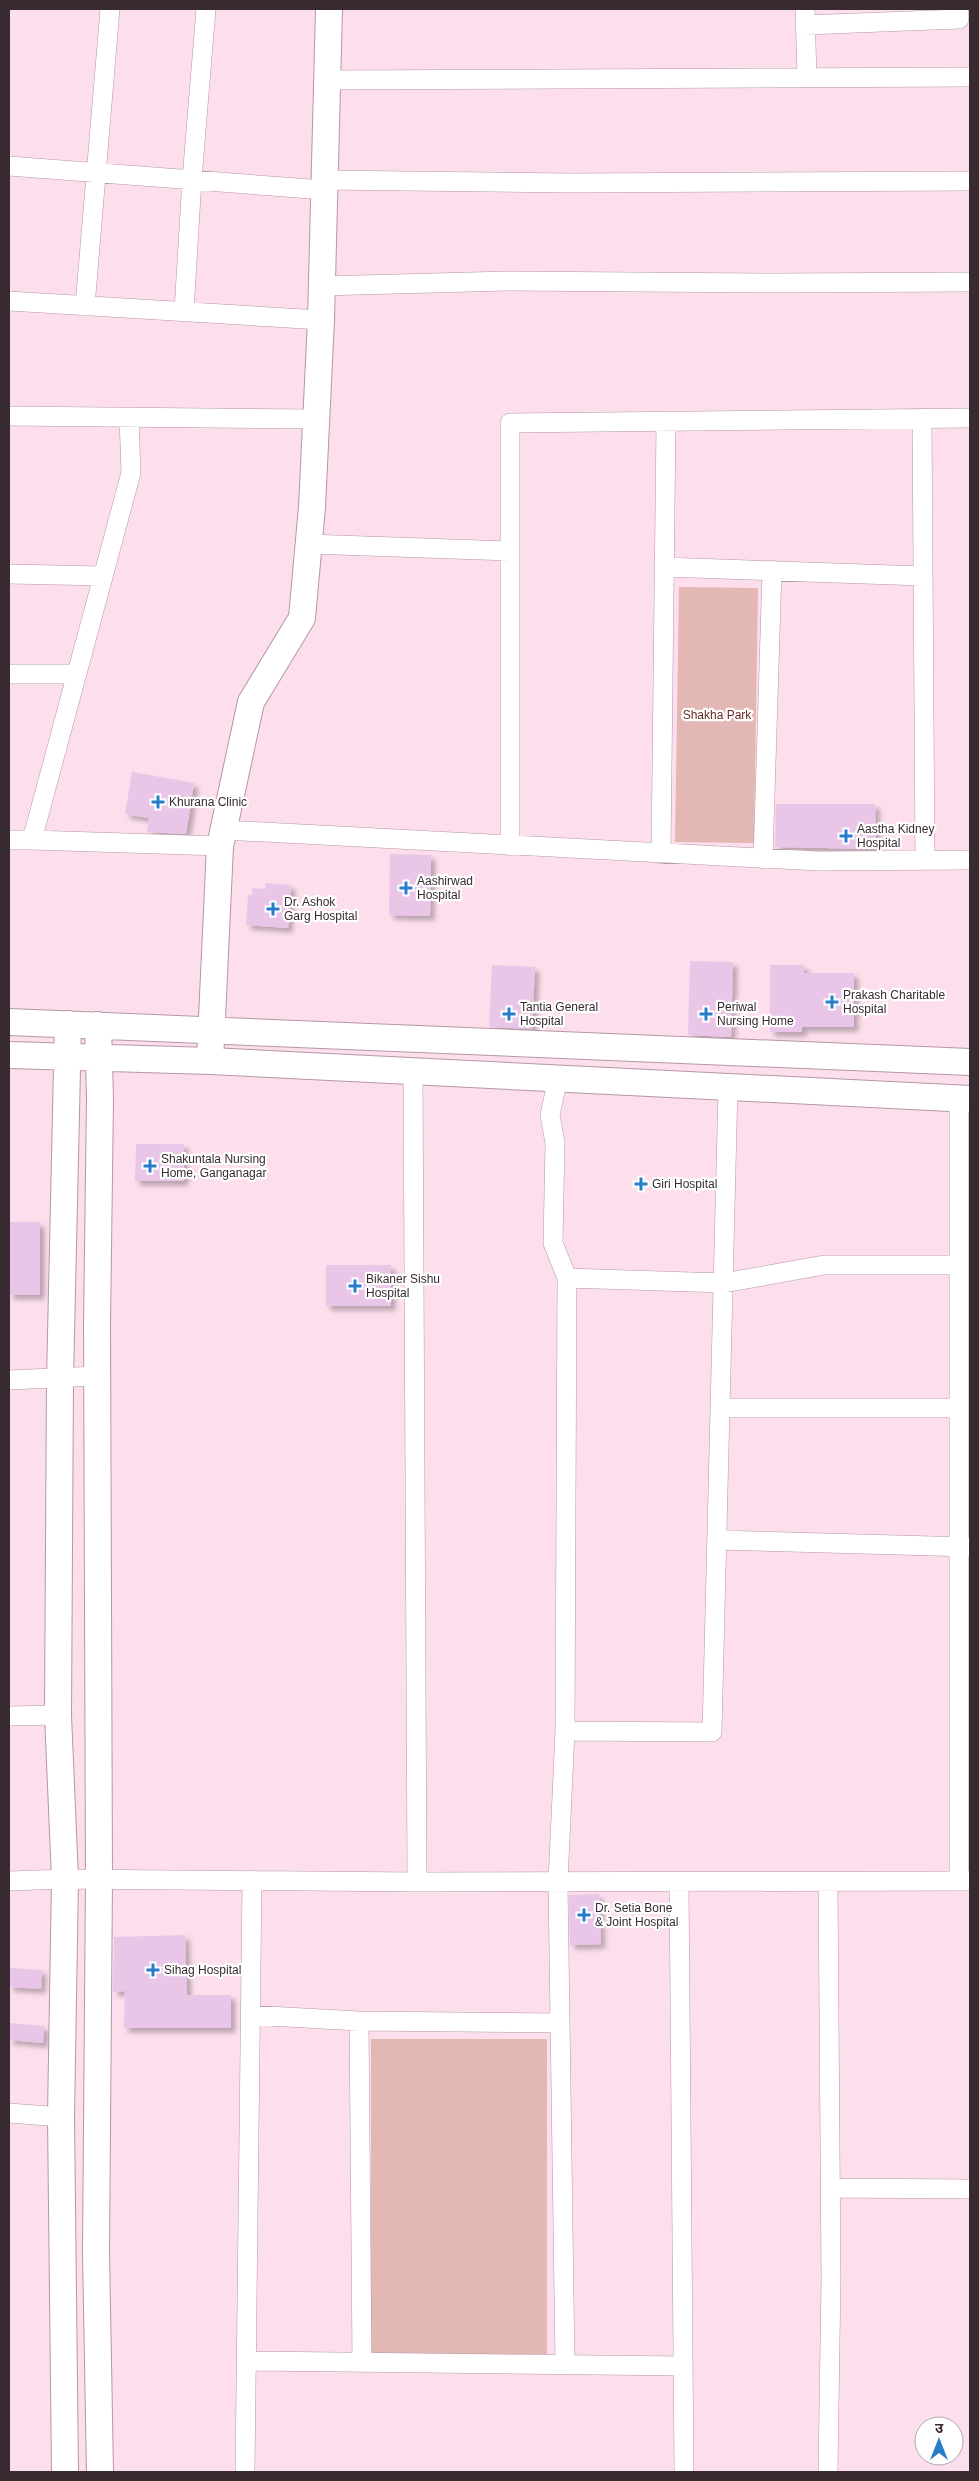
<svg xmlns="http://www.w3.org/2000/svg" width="979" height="2481" font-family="Helvetica,'Noto Sans Devanagari',sans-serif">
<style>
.green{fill:#e3b7b3}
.building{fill:#e9c6e8;filter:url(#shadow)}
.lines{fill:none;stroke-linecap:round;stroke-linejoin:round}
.street-casing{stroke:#b597a6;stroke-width:20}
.secondary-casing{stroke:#b597a6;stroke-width:28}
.street{stroke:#fff;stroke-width:19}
.secondary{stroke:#fff;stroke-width:26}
.poi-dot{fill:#287dcb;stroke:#fff;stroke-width:2}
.labels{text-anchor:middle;stroke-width:4.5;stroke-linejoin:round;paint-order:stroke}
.park-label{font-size:12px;fill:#682a27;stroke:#fff}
.poi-label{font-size:12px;fill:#372b31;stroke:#fff;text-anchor:start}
</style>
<defs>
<filter id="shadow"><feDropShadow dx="4.5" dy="4.5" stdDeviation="2.5" flood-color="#0004"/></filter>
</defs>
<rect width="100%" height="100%" fill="#fddeed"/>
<path class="green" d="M679,587L758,588L754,843L675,842Z
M371,2039H547V2354H371Z"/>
<path class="building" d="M132,772L194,783L186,834L147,832L149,818L125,814Z
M776,804H875L876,849L775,847Z
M390,854L431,855L430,916L389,915Z
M266,883L291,885L288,928L246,925L248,895H252V888L265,889Z
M690,961L733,962L731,1037L688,1035Z
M492,965L535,967L532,1029L489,1027Z
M770,965H804V973H854V1027H802V1032H770Z
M136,1144H184V1181H135Z
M9,1222H40V1295H9Z
M326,1265H391V1306H326Z
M599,1894L601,1944L570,1945L569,1895Z
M185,1935L187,1995H231V2028H124L125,1991L113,1992L114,1937Z
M9,1968L42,1970L41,1989L9,1987Z
M9,2023L44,2026L43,2043L9,2040Z"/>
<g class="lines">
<g class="street-casing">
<path id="street" d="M805,9L807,77
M805,25L959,19V9
M327,80L970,77
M9,166L324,190
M325,180L571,183L970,181
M322,286L507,281L777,283L970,282
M9,301L321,320
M85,306L110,9
M184,311L192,179L206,9
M9,416L316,419
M922,418L925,861
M308,544L510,551
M664,567L923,576
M9,574L103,576
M9,674H77
M224,830L818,861L970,860
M9,840H32L131,473L129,417
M32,840L220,846
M510,846V423L970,418
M661,854L666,422
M763,859L772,570
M413,1071L417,1882
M558,1078L550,1115L555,1143L553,1243L567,1278
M9,1380L97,1376
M721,1408H958
M717,1540L970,1547
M9,1716L58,1715
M565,1731L712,1732L728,1087
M9,1881L65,1879L417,1882L970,1881
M959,1881V1099
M679,1882L684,2472
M828,1882L831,2279L828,2472
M251,2015L359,2021L560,2023
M359,2021L362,2362
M9,2113L61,2117
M830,2188L970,2189
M246,2361L683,2366
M565,2365L558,1882L565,1731L567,1278L724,1283L824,1265H958
M245,2472L252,1880"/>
</g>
<g class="secondary-casing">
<path id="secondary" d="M9,1022L970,1062
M98,1025L100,1099L97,1325L99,1879L96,2252L100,2472
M9,1055L210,1061L970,1099
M210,1061L220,846L251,702L302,618L312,507L321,320L329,9
M65,2472L61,2117L65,1879L58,1715L60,1379L68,1024"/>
</g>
<use href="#street" class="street"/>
<use href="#secondary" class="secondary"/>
</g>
<g class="poi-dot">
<path d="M155.5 794.5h5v5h5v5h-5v5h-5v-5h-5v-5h5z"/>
<path d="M843.5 828.5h5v5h5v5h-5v5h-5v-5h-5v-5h5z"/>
<path d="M403.5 880.5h5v5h5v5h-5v5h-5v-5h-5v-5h5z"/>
<path d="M270.5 901.5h5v5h5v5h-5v5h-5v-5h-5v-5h5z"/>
<path d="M829.5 994.5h5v5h5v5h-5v5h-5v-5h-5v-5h5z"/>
<path d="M506.5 1006.5h5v5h5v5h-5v5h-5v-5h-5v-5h5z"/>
<path d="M703.5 1006.5h5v5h5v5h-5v5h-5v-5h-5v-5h5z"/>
<path d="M147.5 1158.5h5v5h5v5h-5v5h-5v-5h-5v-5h5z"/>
<path d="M638.5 1176.5h5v5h5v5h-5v5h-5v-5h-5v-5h5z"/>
<path d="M352.5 1278.5h5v5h5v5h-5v5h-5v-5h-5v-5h5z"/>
<path d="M581.5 1907.5h5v5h5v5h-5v5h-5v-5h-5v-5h5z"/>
<path d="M150.5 1962.5h5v5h5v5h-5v5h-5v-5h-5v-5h5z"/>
</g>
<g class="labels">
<g class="park-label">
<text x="717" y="719">Shakha Park</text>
</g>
<g class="poi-label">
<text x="169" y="806">Khurana Clinic</text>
<text x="857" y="833">Aastha Kidney<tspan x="857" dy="14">Hospital</tspan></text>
<text x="417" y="885">Aashirwad<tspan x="417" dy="14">Hospital</tspan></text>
<text x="284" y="906">Dr. Ashok<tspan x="284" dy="14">Garg Hospital</tspan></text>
<text x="843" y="999">Prakash Charitable<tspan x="843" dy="14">Hospital</tspan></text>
<text x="520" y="1011">Tantia General<tspan x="520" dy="14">Hospital</tspan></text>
<text x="717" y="1011">Periwal<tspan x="717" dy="14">Nursing Home</tspan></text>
<text x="161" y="1163">Shakuntala Nursing<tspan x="161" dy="14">Home, Ganganagar</tspan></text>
<text x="652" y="1188">Giri Hospital</text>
<text x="366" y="1283">Bikaner Sishu<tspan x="366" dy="14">Hospital</tspan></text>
<text x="595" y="1912">Dr. Setia Bone<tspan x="595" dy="14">&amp; Joint Hospital</tspan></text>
<text x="164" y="1974">Sihag Hospital</text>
</g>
</g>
<rect width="979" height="2481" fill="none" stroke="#372b31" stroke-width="20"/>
<g transform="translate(939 2441)"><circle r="24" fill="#ffffff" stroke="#afaaad"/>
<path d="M0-4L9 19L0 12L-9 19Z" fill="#287dcb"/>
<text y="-8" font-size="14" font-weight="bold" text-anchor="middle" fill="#372b31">उ</text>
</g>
</svg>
